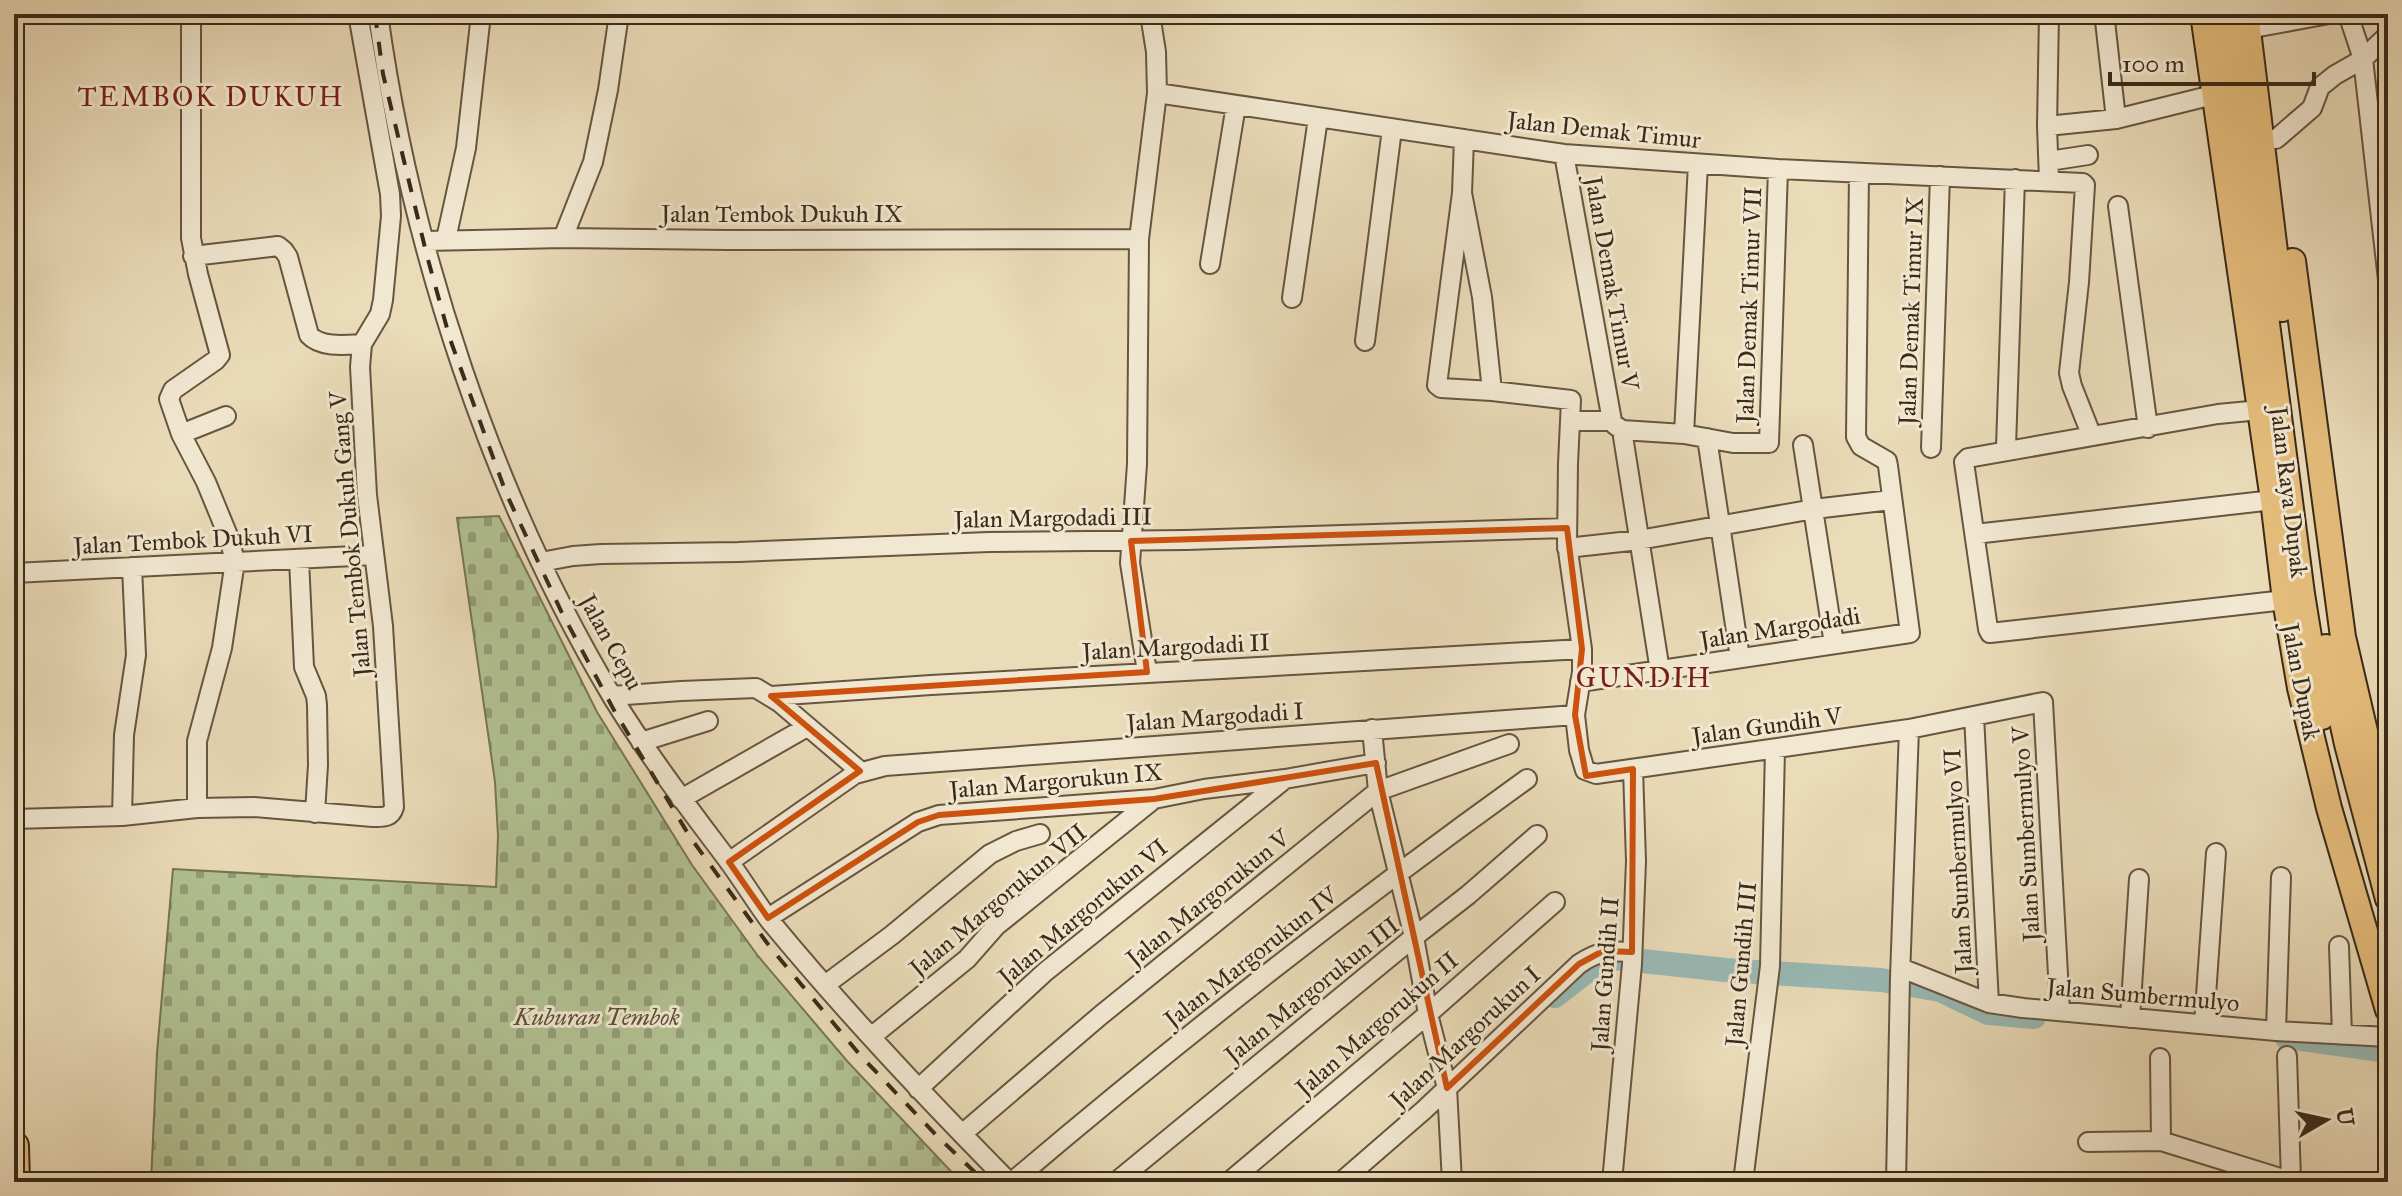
<svg xmlns="http://www.w3.org/2000/svg" width="2402" height="1196" font-family="'IM FELL Great Primer',serif">
<style>
.cemetery{fill:url(#cemetery-stones);stroke:#767656;stroke-width:2}
.lines{fill:none;stroke-linecap:round;stroke-linejoin:round}
.river{stroke:#99bab6;stroke-width:24}
.minor-casing{stroke:#665640;stroke-width:22}
.major-casing{stroke:#3a2a18;stroke-width:28}
.highway-casing{stroke:#3a2a18;stroke-width:32}
.minor{stroke:#f2e8d2;stroke-width:18}
.major{stroke:#e6be7c;stroke-width:24}
.highway{stroke:#e6be7c;stroke-width:28}
.rail{stroke:#3a2a18;stroke-width:4;stroke-dasharray:14 14;stroke-linecap:butt}
.marked{fill:none;stroke:#ce520e;stroke-width:6;stroke-linejoin:round}
.labels{text-anchor:middle;stroke-width:6;stroke-linejoin:round;paint-order:stroke}
.street-label{font-size:24px;fill:#3a2a18;stroke:#f2e8d2}
.park-label{font-size:24px;font-style:italic;fill:#585037;stroke:#f2e8d2}
.quarter-label{font-size:28px;letter-spacing:2px;fill:#7a1f14;stroke:#f2e8d2}
</style>
<defs>
<pattern id="cemetery-stones" width="16" height="16" patternUnits="userSpaceOnUse" patternTransform="scale(2)"><rect width="16" height="16" fill="#b2c293"/><path d="M2 7V4a2 2 0 0 1 4 0v3zM10 15v-3a2 2 0 0 1 4 0v3z" fill="#929e77"/></pattern>
</defs>
<rect width="100%" height="100%" fill="#ebdcb9"/>
<filter id="stains"><feTurbulence type="fractalNoise" baseFrequency=".0025" numOctaves="4"/><feColorMatrix values="0 0 0 0 .2 0 0 0 0 .09 0 0 0 0 .02 0 0 0 .5 -.17"/></filter>
<radialGradient id="worn" r=".72"><stop offset=".6" stop-color="#630" stop-opacity="0"/><stop offset="1" stop-color="#630" stop-opacity=".3"/></radialGradient>
<path class="cemetery" d="M499,516L597,712L692,865L758,956L847,1061L961,1182H151L157,1053L173,869L496,887L498,836L495,782L457,518Z"/>
<g class="lines">
<path class="river" d="M1555,996L1605,957L1726,970L1881,980L1940,990L1988,1013L2034,1017
M2286,1037L2388,1051"/>
<g class="minor-casing">
<path id="minor" d="M191,14V238L198,274L220,355L216,360L173,390L169,399L181,434L206,482L229,538L235,561L222,648L197,741V808
M378,14C410,247 492,496 613,698C648,755 688,807 727,859C742,879 755,901 770,921C845,1012 926,1098 1009,1182
M2049,14L2047,126L2049,180
M2348,14L2363,59L2388,280
M2105,21L2116,119
M2248,29L2329,14
M1157,93L1564,154L1778,169L2083,183L2085,185L2079,282L2069,373L2072,386L2089,429
M2047,126L2116,119L2213,95
M1464,139L1462,193L1482,297L1492,391
M2276,139L2312,108L2320,87L2335,75L2363,59L2388,35
M1564,154L1612,421
M2049,161L2088,155
M1462,193L1437,385L1441,388L1492,391L1571,400L1568,464L1567,544L1582,649V672L1575,715L1579,750L1585,770L1596,774L1909,729L2043,702L2060,1011
M2118,206L2148,428
M563,238L593,162L608,90L619,14
M446,239L466,148L481,14
M425,241L563,238L728,240L1139,239
M193,256L278,246L284,251L288,257L309,335C321,348 346,345 362,344
M1210,264L1236,105
M1292,298L1318,118
M1365,341L1392,129
M2260,410L2218,414L1968,458L1964,462L1988,629L1990,633L2285,600
M1570,421H1612
M1615,425L1622,430L1660,671
M1622,430L1684,434L1733,443H1769L1778,169
M181,434L226,416
M1684,434L1698,164
M1707,438L1740,658
M1803,445L1834,644
M2006,447L2015,179
M1931,448L1940,176
M1975,534L2273,500
M1567,548L1639,540L1814,509L1891,500
M299,559L304,667L316,696L317,705L318,765L315,813
M541,562L573,556L601,554L738,552L989,542L1186,540L1567,528
M14,573L374,555
M1147,672L1130,563L1137,464L1139,239L1157,93L1156,52L1150,14
M1580,682L1910,633L1888,466L1887,461L1861,446L1856,437L1859,173
M612,696L681,691L756,688L779,702L860,771
M771,696L931,685L1582,649
M1974,716L1989,1003
M1372,729L1378,791L1414,937L1428,1014L1447,1088L1452,1182
M641,742L708,721
M681,799L807,727
M122,816L124,735L136,655L132,567
M14,819L122,816L197,808L254,807L373,817C383,817 391,818 394,807L383,626L367,495L360,367L362,344L380,314L383,300L391,216L390,194L358,14
M729,862L855,774L885,766L1575,715
M768,918L918,822L939,815L1154,799L1204,789L1285,779L1376,763
M2339,946L2342,1035
M1901,968L1989,1003L2023,1008L2276,1031L2388,1037
M825,985L892,935L990,854L1016,841L1040,834
M2130,1018L2139,879
M2204,1024L2216,853
M2276,1031L2281,877
M871,1037L967,959L996,926L1154,799
M2287,1056L2291,1181
M2160,1058L2161,1141
M918,1089L1045,972L1285,779
M962,1134L1101,1015L1378,791L1509,744
M2088,1142L2161,1141L2293,1182
M1012,1182C1178,1041 1350,906 1527,779
M1116,1182L1414,937L1468,895L1537,835
M1229,1182L1428,1014L1555,902
M1341,1182L1424,1110L1579,964C1600,950 1609,951 1632,952
M1612,1182L1632,964L1636,861L1633,769
M1743,1182L1770,966L1775,749
M1896,1182L1900,977L1909,729"/>
</g>
<g class="major-casing">
<path id="major" d="M2203,14L2273,500L2285,600L2300,688L2329,808L2388,1010
M2223,14L2254,223L2302,594L2322,717
M2246,14L2282,309
M2293,261L2343,637L2388,830
M2326,647L2347,744L2388,899"/>
</g>
<g class="highway-casing">
<path id="highway" d="M14,1146L15,1182"/>
</g>
<use href="#minor" class="minor"/>
<use href="#major" class="major"/>
<use href="#highway" class="highway"/>
<path class="rail" d="M375,14L383,74L427,256L450,339L506,493L562,613L615,712L690,837L770,947L860,1055L936,1135L985,1182"/>
</g>
<path class="marked" d="M1567,528L1582,649L1575,715L1586,776L1633,769L1632,952L1603,951L1579,964L1447,1088L1376,763L1154,799L939,815L918,822L768,918L729,862L860,771L771,696L1147,672L1131,541Z"/>
<g class="labels">
<g class="street-label">
<text transform="translate(1604 130) rotate(6)" y="8">Jalan Demak Timur</text>
<text x="782" y="222">Jalan Tembok Dukuh IX</text>
<text transform="translate(1612 283) rotate(80)" y="8">Jalan Demak Timur V</text>
<text transform="translate(1749 305) rotate(-88)" y="8">Jalan Demak Timur VII</text>
<text transform="translate(1911 311) rotate(-88)" y="8">Jalan Demak Timur IX</text>
<text transform="translate(2289 492) rotate(83)" y="8">Jalan Raya Dupak</text>
<text transform="translate(1053 518) rotate(-1)" y="8">Jalan Margodadi III</text>
<text transform="translate(350 534) rotate(-95)" y="8">Jalan Tembok Dukuh Gang V</text>
<text transform="translate(193 540) rotate(-3)" y="8">Jalan Tembok Dukuh VI</text>
<text transform="translate(1780 628) rotate(-9)" y="8">Jalan Margodadi</text>
<text transform="translate(611 642) rotate(61)" y="8">Jalan Cepu</text>
<text transform="translate(1176 647) rotate(-3)" y="8">Jalan Margodadi II</text>
<text transform="translate(2301 682) rotate(79)" y="8">Jalan Dupak</text>
<text transform="translate(1215 717) rotate(-4)" y="8">Jalan Margodadi I</text>
<text transform="translate(1767 726) rotate(-8)" y="8">Jalan Gundih V</text>
<text transform="translate(1056 781) rotate(-5)" y="8">Jalan Margorukun IX</text>
<text transform="translate(2026 834) rotate(-93)" y="8">Jalan Sumbermulyo V</text>
<text transform="translate(1958 861) rotate(-93)" y="8">Jalan Sumbermulyo VI</text>
<text transform="translate(1208 898) rotate(-39)" y="8">Jalan Margorukun V</text>
<text transform="translate(998 900) rotate(-40)" y="8">Jalan Margorukun VII</text>
<text transform="translate(1083 912) rotate(-40)" y="8">Jalan Margorukun VI</text>
<text transform="translate(1251 957) rotate(-38)" y="8">Jalan Margorukun IV</text>
<text transform="translate(1741 964) rotate(-85)" y="8">Jalan Gundih III</text>
<text transform="translate(1605 974) rotate(-86)" y="8">Jalan Gundih II</text>
<text transform="translate(1312 990) rotate(-39)" y="8">Jalan Margorukun III</text>
<text transform="translate(2143 995) rotate(5)" y="8">Jalan Sumbermulyo</text>
<text transform="translate(1377 1024) rotate(-41)" y="8">Jalan Margorukun II</text>
<text transform="translate(1465 1037) rotate(-43)" y="8">Jalan Margorukun I</text>
</g>
<g class="park-label">
<text x="597" y="1025">Kuburan Tembok</text>
</g>
<g class="quarter-label">
<text x="211" y="106">TEMBOK DUKUH</text>
<text x="1644" y="687">GUNDIH</text>
</g>
</g>
<rect width="2402" height="1196" fill="none" stroke="#ebdcb9" stroke-width="48"/>
<rect x="16" y="16" width="2370" height="1164" fill="none" stroke="#3a2a18" stroke-width="4"/>
<rect x="24" y="24" width="2354" height="1148" fill="none" stroke="#3a2a18" stroke-width="2"/>
<g transform="translate(2326 1120) rotate(81)" stroke="#f2e8d2" stroke-width="6" paint-order="stroke">
<path d="M0-6L14 30L0 20L-14 30Z" fill="#3a2a18"/>
<text y="-12" font-size="22" font-weight="bold" text-anchor="middle" fill="#3a2a18">U</text>
</g>
<path d="M2110 72v12h204v-12" fill="none" stroke="#3a2a18" stroke-width="4"/>
<text x="2122" y="72" font-size="24" fill="#3a2a18" stroke="#f2e8d2" stroke-width="6" paint-order="stroke">100 m</text>
<rect width="100%" height="100%" filter="url(#stains)"/>
<rect width="100%" height="100%" fill="url(#worn)"/>
</svg>
